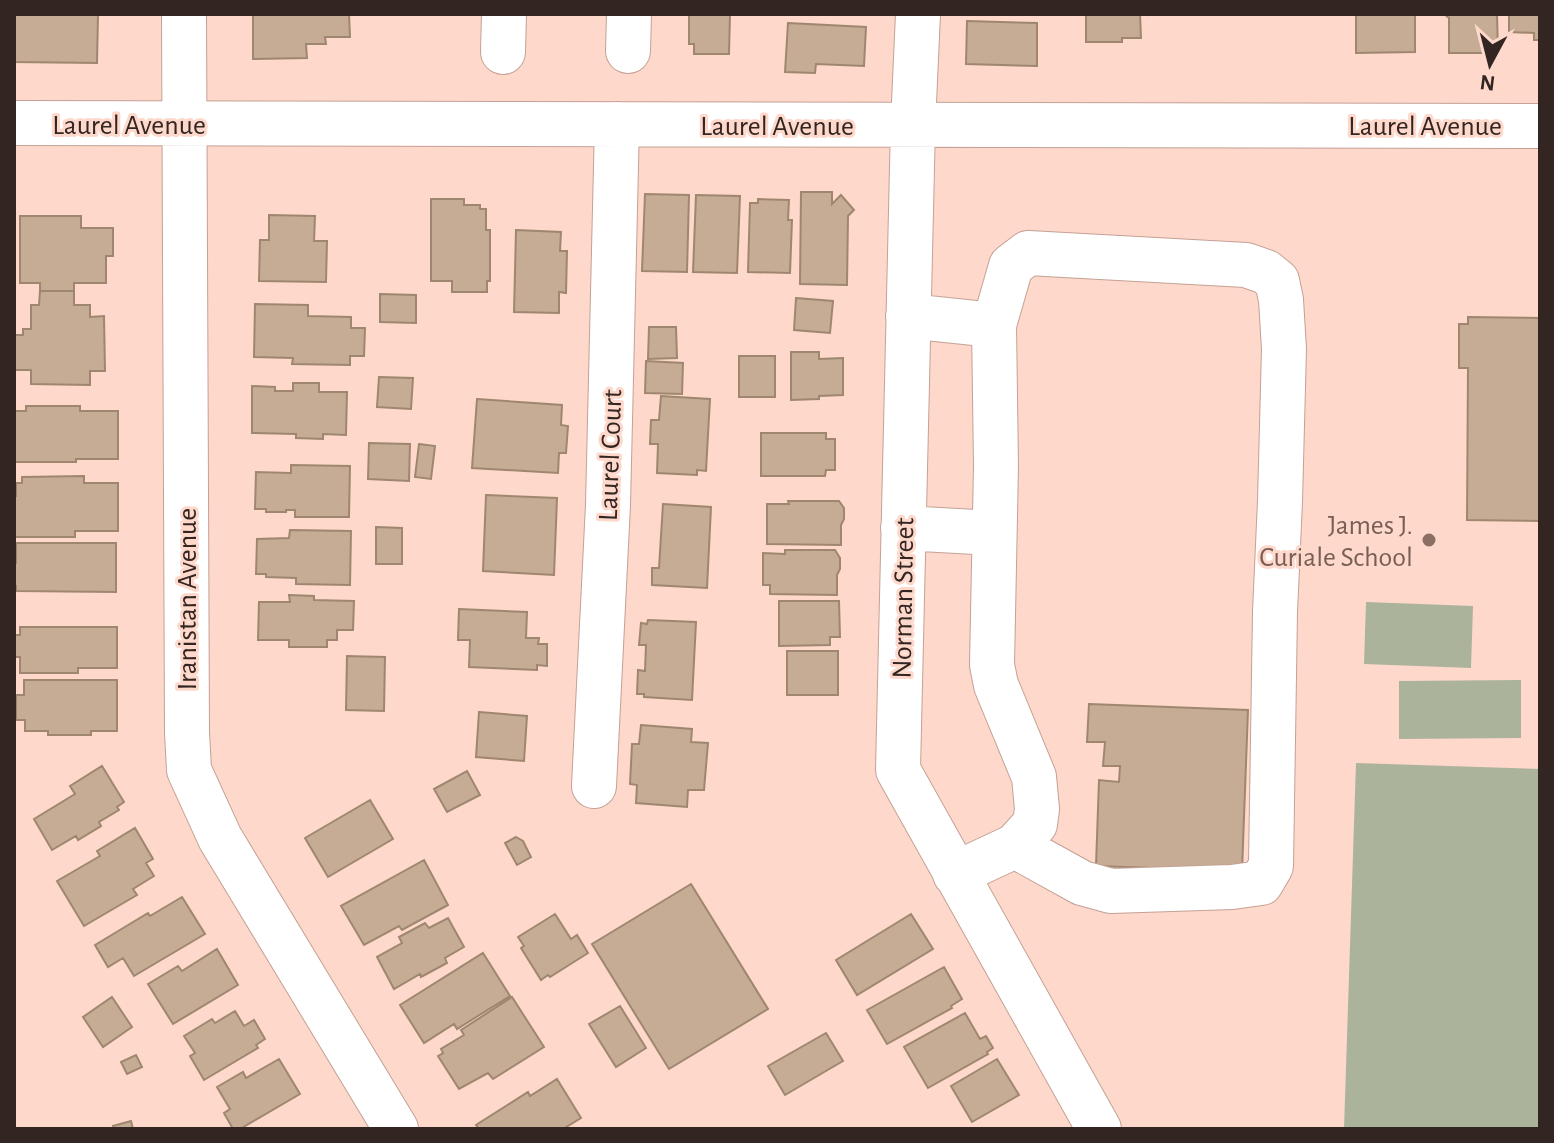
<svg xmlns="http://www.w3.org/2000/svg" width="1554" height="1143" font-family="'Alegreya Sans',sans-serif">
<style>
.green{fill:#abb39a}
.building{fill:#c6ac94;stroke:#9f876f;stroke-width:2}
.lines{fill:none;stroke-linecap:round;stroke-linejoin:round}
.minor-casing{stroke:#c4a195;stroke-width:46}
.minor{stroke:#fff;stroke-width:44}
.education-dot{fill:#8d6e63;stroke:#fdd8cb;stroke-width:3}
.labels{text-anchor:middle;stroke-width:6;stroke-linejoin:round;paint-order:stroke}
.street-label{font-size:28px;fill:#332521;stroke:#fdd8cb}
.education-label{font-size:28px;fill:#785e54;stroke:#fdd8cb;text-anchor:end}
</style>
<rect width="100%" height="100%" fill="#fdd8cb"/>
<path class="green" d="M1366,602L1473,606L1471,668L1364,664Z
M1521,680V738L1399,739V681Z
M1356,763L1540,769V1129H1344Z"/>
<path class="building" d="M14,14H111L98,15L97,63L14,62Z
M253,14H349L350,37H325L326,44H306L307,58L253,59Z
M689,14H730L729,54H694V44H689Z
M1086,14H1147V15L1140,14L1141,38H1122V42H1086Z
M1356,14H1415V52L1356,53Z
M1444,14H1497L1498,53H1449V18Z
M1509,14H1540V40H1534V33L1509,32Z
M967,21L1037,23V66L966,64Z
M788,23L866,27L864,66L816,64L815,73L785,72Z
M801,192H832V204L841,195L854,210L848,216L847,285L800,284Z
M645,194L689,195L687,272L642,271Z
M696,195L740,196L737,273L693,272Z
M431,199H464V205H480V209H486V230H490V281H487V292H452V281H431Z
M758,199L789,200L788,220H792L790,273L748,272L750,203H758Z
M269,215L315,216L314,241H327L326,282L259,281L260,240H269Z
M20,216H81V228H113V256H106V283H74V291H40V283H20Z
M516,230L561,232L560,251H567L566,293L559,292V313L514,312Z
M40,291H74V305H90V317L104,316L105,371H90V385L31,384V370H14V335H23V329H31V305H39Z
M380,294L416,295V323L380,322Z
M796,298L833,301L830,333L794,330Z
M255,304L308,305V316L351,317V328H365L364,356H350V365L292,364L293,358L254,357Z
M1468,317L1540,318V521L1467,520L1468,368H1459V324H1468Z
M649,327H676L677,358L648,359Z
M791,352H819V359L843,358V395L819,396V399L791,400Z
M739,356H775V397H739Z
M646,361L683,363L682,394L645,393Z
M379,377L413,378L411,409L377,407Z
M293,383H319V392H347L346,435L323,434V439L296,438V434L252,433V386L275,387V391H293Z
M661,396L710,399L706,471L697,470V475L657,473L658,444H650L651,420H659Z
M477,399L562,405L561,425L568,426L566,453H559L558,473L472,468Z
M26,406H80V411H118V459H76V462H14V411H26Z
M761,433H826V439H835V470H826L825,476H761Z
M369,443L410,444L409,481L368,479Z
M419,444L435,446L431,479L415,477Z
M291,465L350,466L349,517H295V510H286V512H266V509H255L256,472L291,473Z
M84,476V483H118V531H75V537H14V496H16V483H22V477Z
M486,495L557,498L554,575L483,571Z
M788,501H839L844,508V519L841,525V545L767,544V504H789Z
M663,504L711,507L707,588L652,585V568H659Z
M376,527L402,528V564H376Z
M290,530L351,531L350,585L296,584V578L266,577V574H256L257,539L289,538Z
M16,543H116V592L16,591V586H14V563H16Z
M785,550H835L840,558V569L837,575V595L770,594V585H763V553L785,554Z
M289,595L314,596V600L354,601L353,630H337V640H327V647H289V640H258L259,602H290Z
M779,601H839L840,637H830V645L779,646Z
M459,609L527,612L526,638H539L538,644H547V666L537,665V670L469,667L470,640H458Z
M648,620L696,622L692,700L644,697V694H637L638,670L645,671L646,645H639L641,623L647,624Z
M20,627H117V668H78V673H20V657H14V635H20Z
M787,651H838V695H787Z
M347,656L385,657L384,711L346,710Z
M24,680H117V731H91V735H48V731H25V720H16V695H24Z
M1089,704L1248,710L1242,871L1096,866L1099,780L1119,782L1120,766H1103L1105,742H1087Z
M479,712L527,716L524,761L476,757Z
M641,725L692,729L691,742L708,743L704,790H688L687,807L636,803L637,785L630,784L632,744H639Z
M102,766L124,802L117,807L119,810L99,822L101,826L78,840L76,836L52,850L34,819L75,794L70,786Z
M467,771L480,795L447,812L434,789Z
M370,800L393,839L328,877L305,838Z
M135,828L153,859L146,863L154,876L133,889L137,895L84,926L57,881L100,856L97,851Z
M516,837L523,841L531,857L517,865L505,843Z
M424,860L448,905L402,930L399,926L364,945L341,906Z
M691,884L768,1009L669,1069L592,944Z
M182,897L205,934L134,976L123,958L108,967L95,945L148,913L150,916Z
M555,914L571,939L577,935L588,953L550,977L548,975L541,980L521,948L524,946L518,937Z
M911,914L933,949L857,995L836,960Z
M448,918L464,947L445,958L447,963L421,977L420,974L394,989L377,957L402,943L399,937L425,923L429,928Z
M217,949L238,985L173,1024L148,984L178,966L182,971Z
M483,953L510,996L457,1029L454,1024L424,1043L400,1005Z
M944,967L962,999L951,1006L952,1008L887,1044L867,1010Z
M112,997L132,1027L103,1047L83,1017Z
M512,997L544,1047L493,1079L488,1073L459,1089L438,1056L443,1053L441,1049L464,1035L461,1030Z
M620,1006L646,1048L616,1067L589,1024Z
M235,1011L244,1026L254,1020L265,1039L256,1045L258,1048L204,1080L190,1056L195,1053L184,1036L212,1019L215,1023Z
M965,1013L980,1039L986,1036L993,1048L987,1052L988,1054L928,1088L904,1047Z
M826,1033L843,1061L785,1095L768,1066Z
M136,1055L142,1067L127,1074L121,1062Z
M279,1059L300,1094L240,1129H233L224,1113L230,1109L217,1087L243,1072L246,1078Z
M997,1059L1019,1095L972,1122L951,1086Z
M557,1079L581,1118L563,1129H479L476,1125L528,1092L530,1096Z
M131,1121L133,1129H114L113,1126Z"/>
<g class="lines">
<g class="minor-casing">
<path id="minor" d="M184,14L187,732L189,770L220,838L396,1129
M918,14L913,125L898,770L1099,1129
M628,51L629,14
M503,52L504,14
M14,123L1540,126
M908,316L994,325
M903,528L994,533
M594,786L608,505L617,124
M955,874L1015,846L1035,824L1037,809L1034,777L996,685L992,665L996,466L994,325L1011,266L1028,253L1246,265L1266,272L1277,281L1281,300L1284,349L1280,501L1275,612L1271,866L1261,883L1232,887L1111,891L1082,883L1015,846"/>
</g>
<use href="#minor" class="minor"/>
</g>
<circle class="education-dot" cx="1429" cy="540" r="8"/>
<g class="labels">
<g class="street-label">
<text x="129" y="134">Laurel Avenue</text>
<text x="777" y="135">Laurel Avenue</text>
<text x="1425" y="135">Laurel Avenue</text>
<text transform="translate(609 455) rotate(-88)" y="10">Laurel Court</text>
<text transform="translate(902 598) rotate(-89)" y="10">Norman Street</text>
<text transform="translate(186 599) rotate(-90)" y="10">Iranistan Avenue</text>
</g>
<g class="education-label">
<text x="1413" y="534">James J.<tspan x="1413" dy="32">Curiale School</tspan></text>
</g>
</g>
<rect width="1554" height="1143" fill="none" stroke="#332521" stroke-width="32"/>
<g transform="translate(1490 64) rotate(187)" stroke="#fdd8cb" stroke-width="6" paint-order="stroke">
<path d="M0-6L14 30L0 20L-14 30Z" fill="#332521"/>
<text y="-12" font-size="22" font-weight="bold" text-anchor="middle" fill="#332521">N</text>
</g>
</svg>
